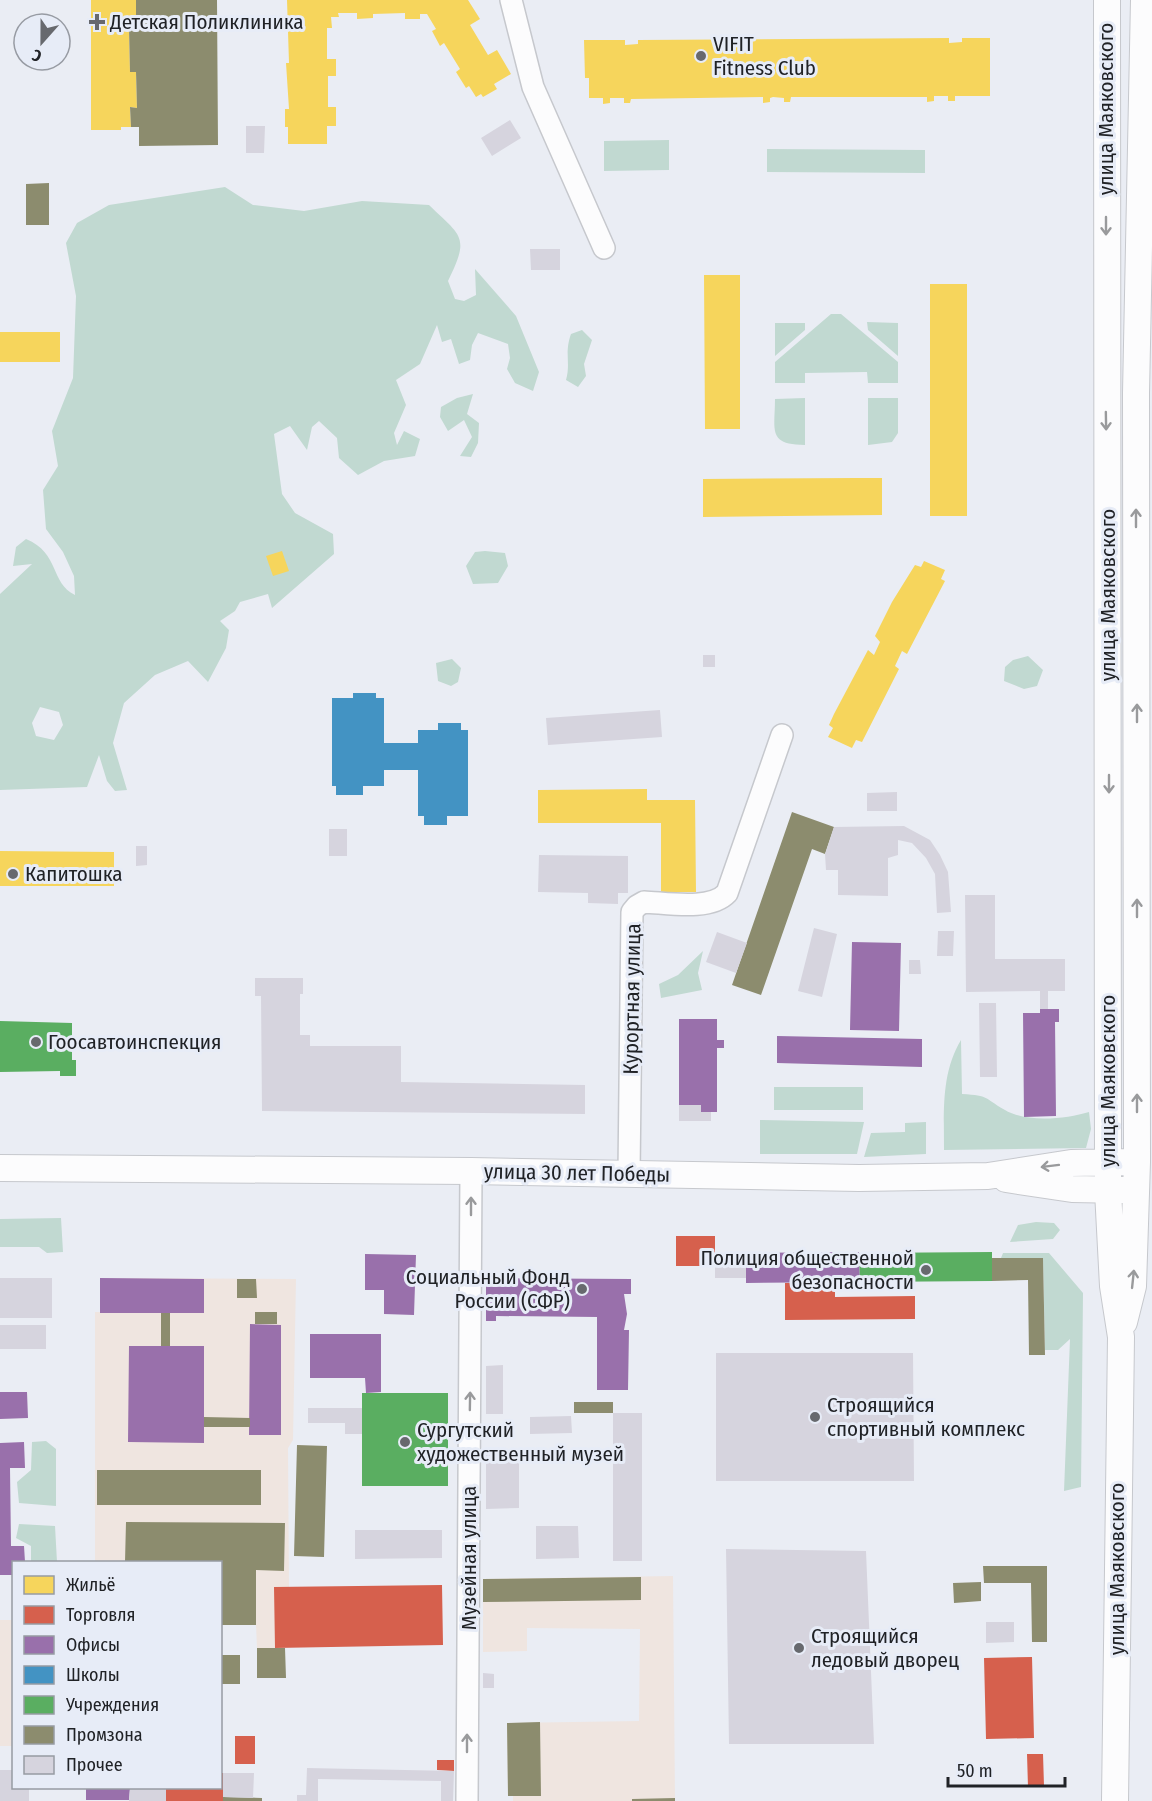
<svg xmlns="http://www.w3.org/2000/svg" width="1152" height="1801" font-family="'Fira Sans Condensed',sans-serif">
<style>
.industrial{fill:#efe5e0}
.green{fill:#c1d9d1;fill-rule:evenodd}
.homes{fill:#f6d55c}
.shops{fill:#d6604d}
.offices{fill:#9970ab}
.schools{fill:#4393c3}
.public{fill:#5aae61}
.industry{fill:#8c8c6e}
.building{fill:#d6d4de}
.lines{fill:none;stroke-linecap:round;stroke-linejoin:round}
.minor-casing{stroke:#c6c8cd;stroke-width:24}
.major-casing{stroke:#c6c8cd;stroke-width:28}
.minor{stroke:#fcfcfd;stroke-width:21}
.major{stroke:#fcfcfd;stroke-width:26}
.oneway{stroke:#999a9c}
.poi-dot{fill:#67696e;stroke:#e7ecf7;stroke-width:2}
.labels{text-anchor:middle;stroke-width:6;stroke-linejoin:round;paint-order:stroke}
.poi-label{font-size:21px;fill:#202226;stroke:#e7ecf7;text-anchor:start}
.street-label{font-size:21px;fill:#202226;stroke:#e7ecf7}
</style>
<rect width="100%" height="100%" fill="#eaedf4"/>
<path class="industrial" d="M100,1278L296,1279L293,1440L288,1448L289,1587L275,1648H257L256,1625H221L220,1562H95V1312H100Z
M673,1576L675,1801H513V1796H508L507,1723L639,1721L640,1629L527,1628V1651L483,1652V1579Z
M0,1620H13V1746H0Z"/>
<path class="green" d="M669,140V170L604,171V141Z
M767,149L925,150V173L767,172Z
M225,187L253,205L304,211L362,201L429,205C462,237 470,236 448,281L455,299L464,301L476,295L475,269L516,316L539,372L533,391L515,383L507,369L510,358L508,344L478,333L472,345L470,360L459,364L451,339L442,342L437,325L420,364L396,380L406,405L394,433L397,445L404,431L420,439L415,456L384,461L358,475L339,458L337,438L319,421L312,427L307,450L290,426L274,434L282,494L295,513L333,534L334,554L272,608L268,594L240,602L235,611L220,621L229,630L226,648L208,682L188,661L155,675L124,703L113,743L127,790L115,791L107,781L99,755L87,787L0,790V594L32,564L13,566L16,547L26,539C60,553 50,583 75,595L74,576L63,552L46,529L43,490L58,466L52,431L73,378L76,296L66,243L77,223L109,205ZM40,707L59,712L63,725L54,740L36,736L32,723Z
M831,314H841L898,362V383H868L867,372L805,373V383H775V362Z
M867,322L898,323V356L868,330Z
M775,323H805V330L775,356Z
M582,330L592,340L584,364L586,376L578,387L566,380C571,362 564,354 571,334Z
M473,394L467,414L479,423L478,443L471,457L460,456L472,437L464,420L448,431L440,417L441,407L457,398Z
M805,398V445C767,445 775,430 775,399Z
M868,398H898V433L892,442L868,445Z
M485,551L505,553L508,566L498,583L473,584L466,566L475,552Z
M1028,656L1043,670L1037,686L1024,689L1004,681L1005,667L1013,660Z
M452,659L461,668L458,682L451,686L438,681L436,663Z
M703,951L698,973L702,990L661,998L659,984L678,975Z
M961,1040L962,1094C991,1096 982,1097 1005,1110C1026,1123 1066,1119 1089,1112L1091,1129L1086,1148L944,1150C944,1112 941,1073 961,1040Z
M774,1087H863V1110H774Z
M760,1120L864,1122L857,1154H760Z
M926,1122V1154L864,1157L871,1133L905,1132V1123Z
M61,1218L63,1252L47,1253L39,1247H0V1219Z
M1036,1222L1054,1223L1060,1230L1053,1239L1010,1242L1018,1225Z
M1003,1253H1049L1083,1293L1081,1487L1064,1491L1070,1339L1058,1350H1045L1043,1258H1001Z
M46,1441L56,1449V1506L19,1503L17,1482L31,1470L32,1442Z
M19,1524L55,1526L57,1562H31V1546L16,1538Z"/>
<path class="homes" d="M91,0H136V29H129L130,72H136L137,108L130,107L131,127H121V130H91Z
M287,0H468L480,19L470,25L488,55L497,50L511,74L494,84L497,89L483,97L481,94L476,97L469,86L466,88L456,72L460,69L444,43L440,46L432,31L436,29L427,14H420V19H405V13L373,14V18L357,19V13H338L339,17H331L332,28H327V59H336V76H328V107H336V126H327V144H288V127H285V109H289L286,63H289Z
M949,38V43L962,42V38H990V96H955V101H948V96H934V101L927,102V97H791L790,102H784V98L773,97L770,98V102L763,103V97L631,99L630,103H624V98H610V103L603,104V98H589V78H585L584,40H625V45L638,44V40Z
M704,275H740V429H705Z
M930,284H967V516H930Z
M0,332H60V362H0Z
M857,478H882V515L703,517V479Z
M282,551L289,571L273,576L266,556Z
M924,561L945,570L941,579L945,581L907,654L902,651L895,666L899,669L862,742L856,740L852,748L839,742L828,737L833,728L829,725L834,714L868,650L874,655L880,642L875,636L892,602L915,565L921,567Z
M647,789V800H695L696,892H661V823H538V790Z
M0,851L114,852V886H0Z"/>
<path class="shops" d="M676,1236H715V1266H676Z
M835,1282V1297L915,1296V1319L785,1320V1283Z
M442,1585L443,1645L275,1648L274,1587Z
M1032,1657L1034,1738L986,1739L984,1658Z
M235,1736H255V1764H235Z
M1027,1754H1043L1044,1786L1028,1787Z
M437,1760H454V1771L437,1770Z
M220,1773H223V1801H166V1788H220Z"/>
<path class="offices" d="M852,942L901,943L899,1031L850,1030Z
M1040,1009H1059V1022H1055L1056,1116L1024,1117L1023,1013H1040Z
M679,1019H717V1040H724V1048H717V1112H701V1105H679Z
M777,1036L922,1039V1067L777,1063Z
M859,1252L860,1282L746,1283V1253Z
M365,1254L416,1255L414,1315L384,1314V1290H365Z
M100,1278L204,1279V1313H100Z
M486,1278L631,1279V1294H624L627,1314L624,1330H629L628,1390H597V1317L496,1316V1321H486Z
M250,1324L281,1325V1435H249Z
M310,1334H381V1392L366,1393L365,1378H310Z
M129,1346H204V1443L128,1442Z
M0,1392H27L28,1418L0,1419Z
M24,1442L25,1468H10L11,1546H24L25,1562H14V1575H0V1443Z
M86,1788H130L129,1800H86Z"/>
<path class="schools" d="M353,693H376V698H384V743H418V730H438V723H461V730H468V816H447V825H424V816H418V770H384V786H363V795H336V786H332V698H353Z"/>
<path class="public" d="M0,1021L72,1023V1060H76V1076H60V1071L0,1072Z
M992,1252V1281L860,1282L859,1253Z
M362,1393H448V1486H362Z"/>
<path class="industry" d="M136,0H217L218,145L139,146V127H131L130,107L137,108L136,72H130L129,29H136Z
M49,183V225H26V184Z
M792,812L834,827L825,854L812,849L761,995L732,985Z
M992,1258H1043L1045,1355H1029L1028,1280L992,1281Z
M237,1279H256L257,1298H237Z
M255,1312H277V1324H255Z
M161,1313H170V1346H161Z
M574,1402H613V1413H574Z
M204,1417L250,1418V1427H204Z
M297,1445L327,1446L324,1557L294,1556Z
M97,1470H261V1505H97Z
M126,1522L285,1523L284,1571L256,1570V1625H220V1562H125Z
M983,1566H1047V1642H1032L1031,1583H984Z
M641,1577V1600L483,1602V1579Z
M981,1582V1601L954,1603L953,1583Z
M257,1648H285L286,1678H257Z
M220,1655H240V1684H220Z
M540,1722L541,1796H508L507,1723Z
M223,1797L262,1798V1801H223Z
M675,1798V1801H632V1799Z"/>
<path class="building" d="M510,120L521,138L492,156L481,138Z
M246,126H265L264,153H246Z
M530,249H560V270H531Z
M703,655H715V667H703Z
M660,710L662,737L548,745L546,718Z
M897,792V811H867V793Z
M904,826L930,840L940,855L948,872L951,912L937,913L935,874L926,858L912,843L898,840V855L888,858V896L838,895V870H826L825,854L834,827Z
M329,829H347V856H329Z
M136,846H147V865L136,866Z
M539,855L628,856V893H618V904L588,903V893L538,892Z
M965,895H995V959H1065V991H1048V1009H1040V991L966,992Z
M814,928L837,934L822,997L798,991Z
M938,931H954L953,956H937Z
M717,932L747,943L736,973L706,962Z
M909,960H920L921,974H909Z
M255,978H303V994H300V1035H310V1046H401V1082L585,1085V1114L262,1111L261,996H255Z
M979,1003H996L997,1077H980Z
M679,1105H701V1112H711V1121H679Z
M715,1253H746V1278H715Z
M0,1278H52V1318H0Z
M0,1325H46V1349H0Z
M716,1353H913L914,1481H716Z
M503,1365V1414H486V1366Z
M308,1408H362V1434H345V1423H308Z
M613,1413H642V1561H613Z
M571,1416L572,1433L530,1434V1417Z
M486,1451H519V1508L486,1509Z
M536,1526H578L579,1558L536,1559Z
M355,1530H442V1558L355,1559Z
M726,1549L866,1551L874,1744H729Z
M986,1622H1014V1642L986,1643Z
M483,1673L494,1674V1688H483Z
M307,1768L454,1771L453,1801H441V1781L318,1779V1801H297V1795H306Z
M0,1770H14V1788H29V1801H0Z
M223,1773H254L253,1798L223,1797Z
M130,1788H166V1801H129Z"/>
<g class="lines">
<g class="minor-casing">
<path id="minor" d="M511,0L533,87L604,248
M629,1174L632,912L637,906L644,902C668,903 710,911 727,893L782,735
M467,1801L471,1171"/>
</g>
<g class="major-casing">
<path id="major" d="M1107,0L1108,1191L1113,1286L1121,1337L1115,1801
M0,1168L471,1171L859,1178L988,1176L1071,1163L1125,1162
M1006,1179L1072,1189L1125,1190
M1124,1322L1133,1286L1137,1162L1136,393L1144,0"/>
</g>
<use href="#minor" class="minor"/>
<use href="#major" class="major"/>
</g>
<defs><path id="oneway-shaft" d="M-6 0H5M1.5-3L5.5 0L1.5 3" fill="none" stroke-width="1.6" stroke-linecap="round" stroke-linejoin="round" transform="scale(1.5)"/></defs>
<g class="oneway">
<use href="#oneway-shaft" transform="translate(1106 226) rotate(90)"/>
<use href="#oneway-shaft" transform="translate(1106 421) rotate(89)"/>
<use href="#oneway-shaft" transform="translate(1136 518) rotate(-90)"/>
<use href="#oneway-shaft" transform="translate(1137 713) rotate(-90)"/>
<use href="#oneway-shaft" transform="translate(1109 784) rotate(90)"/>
<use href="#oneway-shaft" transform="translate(1137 908) rotate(-90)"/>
<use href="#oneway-shaft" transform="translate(1137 1103) rotate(-90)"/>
<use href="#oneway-shaft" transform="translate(1050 1166) rotate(173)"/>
<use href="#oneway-shaft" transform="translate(471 1206) rotate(-90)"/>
<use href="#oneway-shaft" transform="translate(1133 1279) rotate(-84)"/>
<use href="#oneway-shaft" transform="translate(470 1401) rotate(-89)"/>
<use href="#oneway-shaft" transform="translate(467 1743) rotate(-90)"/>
</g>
<g class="poi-dot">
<path d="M94 13h6v6h6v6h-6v6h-6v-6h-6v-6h6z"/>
<circle cx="701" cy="56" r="6"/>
<circle cx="13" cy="874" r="6"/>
<circle cx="36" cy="1042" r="6"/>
<circle cx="926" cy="1270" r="6"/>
<circle cx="582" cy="1289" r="6"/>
<circle cx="815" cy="1417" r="6"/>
<circle cx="405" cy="1442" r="6"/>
<circle cx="799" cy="1648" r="6"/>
</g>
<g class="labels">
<g class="poi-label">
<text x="110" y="29">Детская Поликлиника</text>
<text x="713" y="51">VIFIT<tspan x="713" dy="24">Fitness Club</tspan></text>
<text x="25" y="881">Капитошка</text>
<text x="48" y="1049">Гоосавтоинспекция</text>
<text x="914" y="1265" text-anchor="end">Полиция общественной<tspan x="914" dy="24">безопасности</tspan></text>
<text x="570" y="1284" text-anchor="end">Социальный Фонд<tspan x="570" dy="24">России (СФР)</tspan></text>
<text x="827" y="1412">Строящийся<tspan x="827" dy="24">спортивный комплекс</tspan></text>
<text x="417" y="1437">Сургутский<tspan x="417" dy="24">художественный музей</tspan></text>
<text x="811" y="1643">Строящийся<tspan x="811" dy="24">ледовый дворец</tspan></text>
</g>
<g class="street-label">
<text transform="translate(1106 109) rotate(-90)" y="7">улица Маяковского</text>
<text transform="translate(1108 595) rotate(-90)" y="7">улица Маяковского</text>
<text transform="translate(632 999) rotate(-89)" y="7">Курортная улица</text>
<text transform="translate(1108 1081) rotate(-90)" y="7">улица Маяковского</text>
<text transform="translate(577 1173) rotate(1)" y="7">улица 30 лет Победы</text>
<text transform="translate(469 1558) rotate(-90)" y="7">Музейная улица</text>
<text transform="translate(1117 1569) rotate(-90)" y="7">улица Маяковского</text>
</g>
</g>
<rect x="12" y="1561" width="210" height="228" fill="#e7ecf7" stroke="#979ba3" stroke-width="1.5"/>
<rect x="24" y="1576" width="30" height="18" fill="#f6d55c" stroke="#979ba3" stroke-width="1.5"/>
<text x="66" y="1591" font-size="18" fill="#202226">Жильё</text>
<rect x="24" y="1606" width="30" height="18" fill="#d6604d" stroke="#979ba3" stroke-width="1.5"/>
<text x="66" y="1621" font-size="18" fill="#202226">Торговля</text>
<rect x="24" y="1636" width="30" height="18" fill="#9970ab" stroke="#979ba3" stroke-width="1.5"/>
<text x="66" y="1651" font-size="18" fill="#202226">Офисы</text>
<rect x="24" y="1666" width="30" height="18" fill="#4393c3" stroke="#979ba3" stroke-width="1.5"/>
<text x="66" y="1681" font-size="18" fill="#202226">Школы</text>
<rect x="24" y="1696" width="30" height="18" fill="#5aae61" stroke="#979ba3" stroke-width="1.5"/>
<text x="66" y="1711" font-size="18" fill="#202226">Учреждения</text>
<rect x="24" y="1726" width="30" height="18" fill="#8c8c6e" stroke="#979ba3" stroke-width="1.5"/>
<text x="66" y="1741" font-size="18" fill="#202226">Промзона</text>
<rect x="24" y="1756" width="30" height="18" fill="#d6d4de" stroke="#979ba3" stroke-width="1.5"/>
<text x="66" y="1771" font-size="18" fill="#202226">Прочее</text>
<g transform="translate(42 42) rotate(201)"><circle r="28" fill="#e7ecf7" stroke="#979ba3" stroke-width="1.5"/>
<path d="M0-4.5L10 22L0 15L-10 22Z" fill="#67696e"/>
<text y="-9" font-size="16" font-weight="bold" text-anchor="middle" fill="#202226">С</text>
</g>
<path d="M948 1777v9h117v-9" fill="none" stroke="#202226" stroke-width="3"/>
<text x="957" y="1777" font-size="18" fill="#202226" stroke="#e7ecf7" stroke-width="4.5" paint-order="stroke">50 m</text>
</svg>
